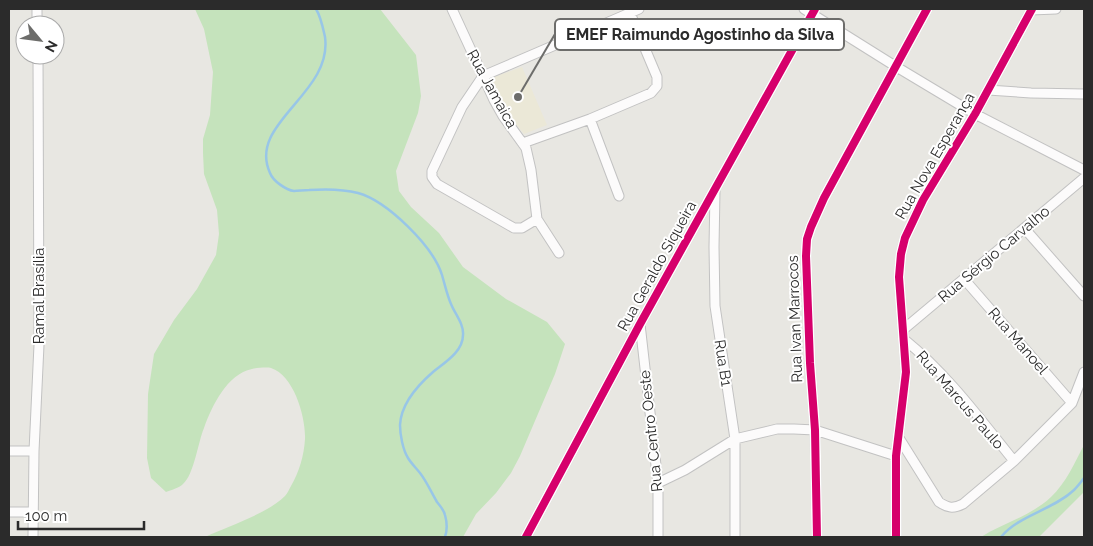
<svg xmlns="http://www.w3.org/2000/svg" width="1093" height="546" font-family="Raleway,sans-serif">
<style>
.education{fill:#ebe8d7}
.green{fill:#c5e3bc}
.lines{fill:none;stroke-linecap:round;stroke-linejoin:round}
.stream{stroke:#98c6e7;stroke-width:2.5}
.minor-casing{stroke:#c2c2c2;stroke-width:11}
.minor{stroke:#fcfbfb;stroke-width:9}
.cycleway-casing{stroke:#fff;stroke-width:11}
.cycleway{stroke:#d6006c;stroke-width:8}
.labels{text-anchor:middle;stroke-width:4;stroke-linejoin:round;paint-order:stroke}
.street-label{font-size:15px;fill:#2b2b2b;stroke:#fff}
.leader{fill:none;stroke:#6d6d6b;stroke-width:2}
.callout-dot{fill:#6d6d6b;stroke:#fff;stroke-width:2}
.callout{fill:#fff;stroke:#6d6d6b;stroke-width:2}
.callout-label{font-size:16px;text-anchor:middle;font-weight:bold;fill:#2b2b2b}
</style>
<rect width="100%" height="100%" fill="#e8e7e2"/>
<path class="education" d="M522,67L547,125L524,134L509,116L491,78Z"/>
<path class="green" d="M195,9H380L416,55L421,96L418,113L396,171L399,191L411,207L439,233L463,267L506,299L547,322L565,344L555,374L520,456L511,473L496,493L476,514L463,537H205C228,526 267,514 285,496C288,493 289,489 291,486C299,472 304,456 305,439C306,418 294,375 271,368C267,367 256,368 252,369C227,374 212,406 204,428C198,442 194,475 183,484C179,488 171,490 166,492L151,478L147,458L148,394L154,354L174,320L197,289L216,255L219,234L217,210L204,174L203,153V139L210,115L213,72L204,29Z
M1084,445V492L1039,537H981C1003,523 1031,516 1051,497C1066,483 1075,462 1084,445Z"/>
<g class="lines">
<path class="stream" d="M316,9C321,17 323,28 325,37C333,94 247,123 270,173C273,181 286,190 294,191C298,191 304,190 309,190C324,189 343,189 358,193C387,201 433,246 442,275C445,285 447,295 451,304C455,314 464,324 463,335C463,352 444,363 433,372C418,385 401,404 400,425C400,435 403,450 408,458C411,463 416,468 420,473C427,482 431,492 437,502C440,506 444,510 445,515C447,522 447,531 445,537
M1001,537C1019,515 1053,510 1074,490C1078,486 1081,482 1084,478"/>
<g class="minor-casing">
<path id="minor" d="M37,9V25
M452,9L494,100L503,116L526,148L531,170L537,219L559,253
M804,9L895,66L975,114L1084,170
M1031,10L1056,9
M988,90L1031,93L1084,94
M590,119L619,196
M523,143L590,119L651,93L657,86V77L630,13
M715,191L714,247L715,306L735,439V537
M537,219L522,228H514L437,184L432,177V171L462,107L483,76L639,9
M1025,229L1084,296
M964,279L1072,403
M640,324L658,483V537
M904,329L1084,178
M905,340C947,374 980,419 1014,461
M899,438L939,502C948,508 953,509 963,504L1014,461L1072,403L1084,372
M9,451H34
M658,483L685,470L735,439L777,429H794L815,430L896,456
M9,512H33
M33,537L34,451L39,345L38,55
M526,537L640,324L815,9
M817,537L815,430L810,363L806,256L807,239L811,227L824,198L927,9
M896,537V456L906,372L899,277L901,254L905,238L923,200L975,114L1032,9"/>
</g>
<use href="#minor" class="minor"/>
<g class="cycleway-casing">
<path id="cycleway" d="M526,537L640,324L815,9
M817,537L815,430L810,363L806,256L807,239L811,227L824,198L927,9
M896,537V456L906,372L899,277L901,254L905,238L923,200L975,114L1032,9"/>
</g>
<use href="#cycleway" class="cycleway"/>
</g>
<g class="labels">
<g class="street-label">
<text transform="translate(492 89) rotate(61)" y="5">Rua Jamaica</text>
<text transform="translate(935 156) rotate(-60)" y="5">Rua Nova Esperança</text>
<text transform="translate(994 254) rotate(-40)" y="5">Rua Sérgio Carvalho</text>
<text transform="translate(657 266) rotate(-61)" y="5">Rua Geraldo Siqueira</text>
<text transform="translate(39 296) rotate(-90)" y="5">Ramal Brasília</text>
<text transform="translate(795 319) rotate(-92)" y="5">Rua Ivan Marrocos</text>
<text transform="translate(1018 341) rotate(49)" y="5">Rua Manoel</text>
<text transform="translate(723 363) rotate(81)" y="5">Rua B1</text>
<text transform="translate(960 400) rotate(49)" y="5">Rua Marcus Paulo</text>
<text transform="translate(651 431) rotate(-96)" y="5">Rua Centro Oeste</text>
</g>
</g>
<path class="leader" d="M518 97L555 34"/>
<circle class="callout-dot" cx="518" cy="97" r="5"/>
<rect class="callout" x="555" y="19" width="289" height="31" rx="5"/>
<g class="callout-label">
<text x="700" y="40">EMEF Raimundo Agostinho da Silva</text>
</g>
<rect width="1093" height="546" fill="none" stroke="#2b2b2b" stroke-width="20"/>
<g transform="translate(40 40) rotate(119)"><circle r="24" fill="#ffffff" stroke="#aaaaaa"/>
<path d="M0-4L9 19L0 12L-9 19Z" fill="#6d6d6b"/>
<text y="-8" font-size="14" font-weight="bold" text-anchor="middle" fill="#2b2b2b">N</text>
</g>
<path d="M18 521v8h126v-8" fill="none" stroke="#2b2b2b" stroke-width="2.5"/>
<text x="25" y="521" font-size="15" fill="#2b2b2b" stroke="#ffffff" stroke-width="4" paint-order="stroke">100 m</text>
</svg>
